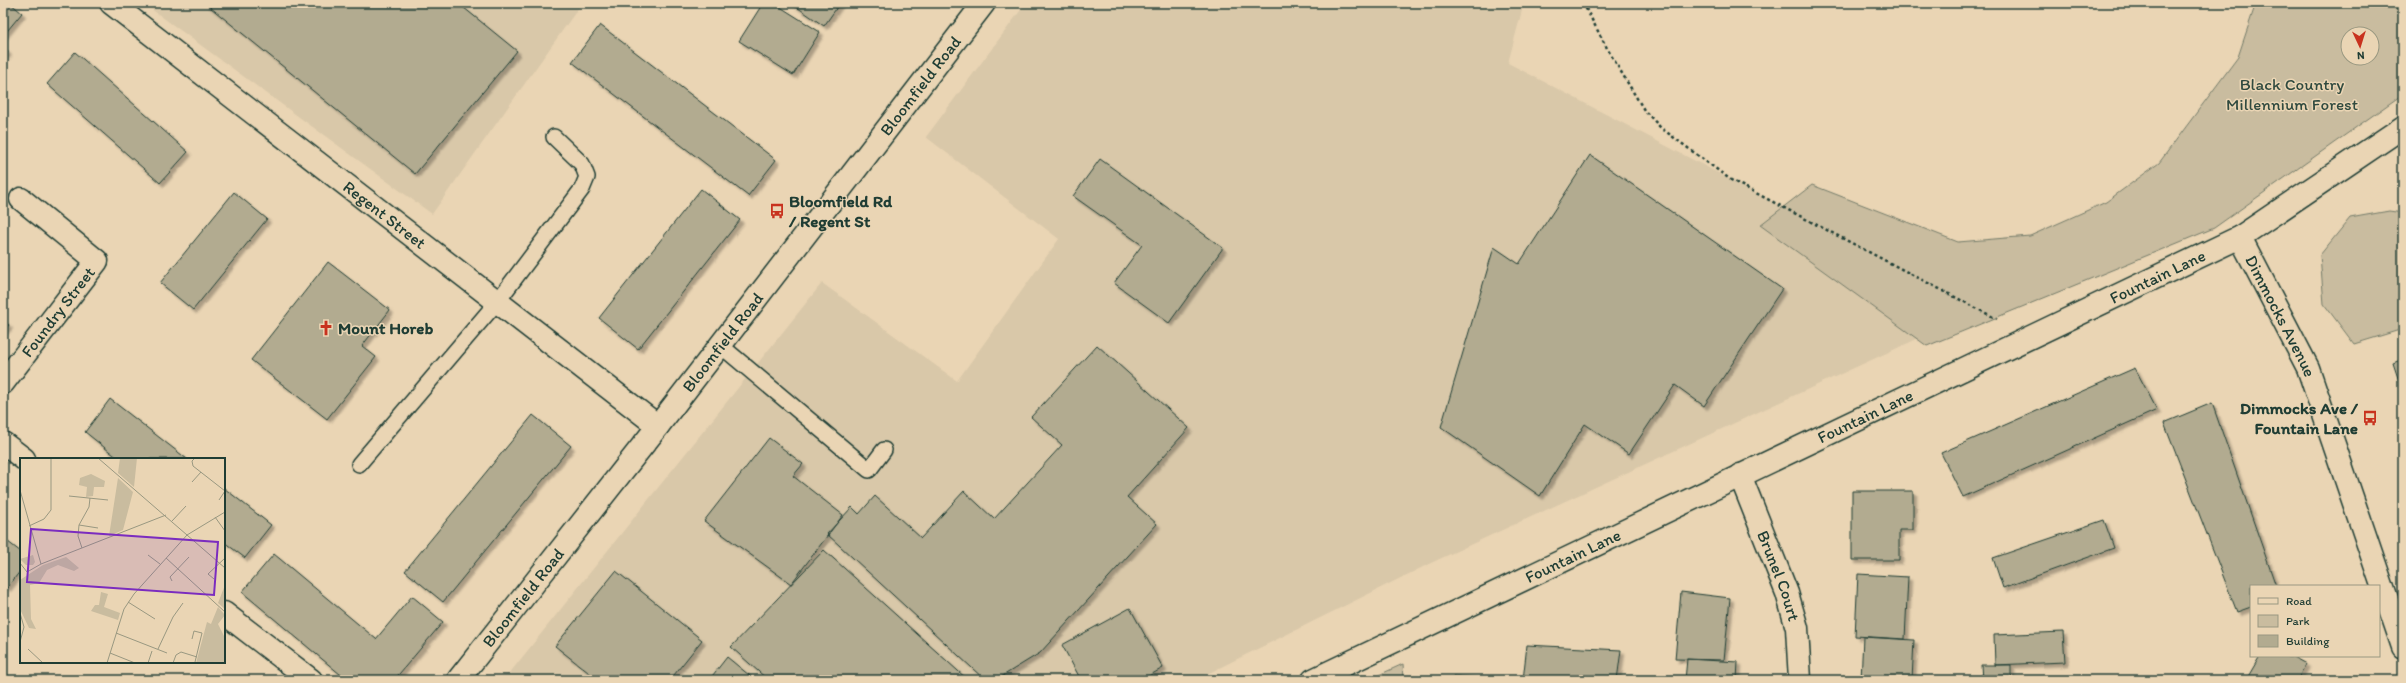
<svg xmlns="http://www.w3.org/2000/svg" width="2406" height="683" font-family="Itim,sans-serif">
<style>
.built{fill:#d9c8a9}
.green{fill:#c9bc9f;stroke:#747c6a;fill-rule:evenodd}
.building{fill:#b2ab90;stroke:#1f3d34;filter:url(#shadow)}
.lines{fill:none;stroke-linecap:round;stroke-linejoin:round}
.lane-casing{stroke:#1f3d34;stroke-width:18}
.street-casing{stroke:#1f3d34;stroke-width:25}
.secondary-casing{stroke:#1f3d34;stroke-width:25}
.primary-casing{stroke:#1f3d34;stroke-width:25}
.path{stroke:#1f3d34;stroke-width:2.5;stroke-dasharray:3 3;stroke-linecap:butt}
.lane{stroke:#ead5b4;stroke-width:15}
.street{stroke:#ead5b4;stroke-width:22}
.secondary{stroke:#ead5b4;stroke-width:22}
.primary{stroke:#ead5b4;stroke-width:22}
.labels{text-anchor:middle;stroke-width:3;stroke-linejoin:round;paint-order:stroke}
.park-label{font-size:17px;fill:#304a3f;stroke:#ead5b4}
.street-label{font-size:17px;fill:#1f3d34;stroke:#ead5b4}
.poi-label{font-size:17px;font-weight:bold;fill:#1f3d34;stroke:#ead5b4;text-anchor:start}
.inset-road{fill:none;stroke:#999881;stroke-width:1}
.view{fill:#7b2cbf;fill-opacity:0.15;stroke:#7b2cbf;stroke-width:2}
.inset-edge{fill:none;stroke:#1f3d34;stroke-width:2}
</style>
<defs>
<filter id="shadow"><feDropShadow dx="3.5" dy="3.5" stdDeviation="1" flood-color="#0004"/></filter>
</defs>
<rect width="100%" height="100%" fill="#ead5b4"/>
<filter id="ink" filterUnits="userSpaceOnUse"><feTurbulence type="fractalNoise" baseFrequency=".025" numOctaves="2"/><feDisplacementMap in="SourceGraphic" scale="8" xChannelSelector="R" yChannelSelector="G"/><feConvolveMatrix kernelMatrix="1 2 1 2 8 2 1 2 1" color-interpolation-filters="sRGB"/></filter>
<g filter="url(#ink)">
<path class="built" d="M143,3H582L432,214Z
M1026,3H1524L1508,63L1980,310L1433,562L1195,680H504L822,283L957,381L1059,239L926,137Z"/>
<path class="green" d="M2256,3H2403V94L2214,228L1927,346L1760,225L1812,185L1958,242L2030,236L2106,202L2159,163L2238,57ZM2348,34H2372V58H2348Z
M2389,211L2403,213V329L2354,344L2324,304L2320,255L2350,218Z
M1403,664L1404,680H1368Z"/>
<path class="building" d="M3,3H10L22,13L3,36Z
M205,3H458L517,51L415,174Z
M763,3H774L820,32L793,75L739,41Z
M791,3H840L824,26Z
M600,25L776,160L748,196L572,62Z
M3,48L8,52L3,58Z
M75,52L188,152L160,183L47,84Z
M1590,155L1782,289L1704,406L1675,385L1629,454L1585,424L1540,496L1441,427L1494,247L1519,264Z
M1100,159L1223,248L1169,323L1114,283L1142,245L1073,196Z
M701,189L740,220L638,349L599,318Z
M234,192L267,219L193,310L160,283Z
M328,262L390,310L362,346L376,357L327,419L251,360Z
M3,320L9,325L3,332Z
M1097,345L1189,428L1127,497L1157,524L1040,653L996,680H985L827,534L852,507L859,514L875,496L921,538L964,491L994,519L1062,445L1031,417Z
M2403,359V393L2393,363Z
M2135,368L2157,410L1963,497L1941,453Z
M110,399L187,459H119L85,432Z
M2212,403L2276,586H2251V607L2237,612L2164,423Z
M533,415L571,446L443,602L405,571Z
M769,438L803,464L793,476L843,515L791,584L704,521Z
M224,488L271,525L245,558L224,542Z
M1852,491H1913V530H1899V560H1852Z
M2104,520L2114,548L2003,588L1993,558Z
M3,538L21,552V570L7,588L3,584Z
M824,550L968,680H768L731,647Z
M274,554L376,639L412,596L443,622L394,680H347L242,592Z
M616,571L702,640L670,680H598L555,646Z
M1858,574L1908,577L1905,639L1855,636Z
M1681,592L1730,598L1724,660L1675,659Z
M1130,608L1163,668L1141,680H1081L1062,645Z
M2063,632L2065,662L1995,665L1994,635Z
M1863,637L1914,640L1912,680H1861Z
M1527,645L1621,650L1617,680H1523Z
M2260,656H2291L2306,664L2297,680H2246Z
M727,657L755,680H709Z
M1687,659L1738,662L1737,680H1685Z
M1981,665H2011V680H1982Z
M1453,676L1513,680H1453Z"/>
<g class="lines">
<g class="lane-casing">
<path id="lane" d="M720,345L869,470L884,450
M359,464L497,302L582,189L587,177L582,164L554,137"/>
</g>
<g class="street-casing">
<g id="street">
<path id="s1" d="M111,3L658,426"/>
<path id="s2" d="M2240,237L2308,368L2403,647"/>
<path id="s3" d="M3,383L97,261L21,199"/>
<path d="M3,443L24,459"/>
<path id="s4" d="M1740,475L1787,593L1797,628L1800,680"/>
<path d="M224,613L311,680"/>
</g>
</g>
<g class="secondary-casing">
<g id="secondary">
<path id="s5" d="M1313,680L2240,237L2403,127"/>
</g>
</g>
<g class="primary-casing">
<g id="primary">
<path id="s6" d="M458,680L658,426L984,3"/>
</g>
</g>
<path class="path" d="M1583,3L1608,50L1644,110L1661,128L1731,180L1997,319"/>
<use href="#lane" class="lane"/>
<use href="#street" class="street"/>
<use href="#secondary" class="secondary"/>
<use href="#primary" class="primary"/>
</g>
</g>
<defs>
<g id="bus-bare" transform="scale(1.2)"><path d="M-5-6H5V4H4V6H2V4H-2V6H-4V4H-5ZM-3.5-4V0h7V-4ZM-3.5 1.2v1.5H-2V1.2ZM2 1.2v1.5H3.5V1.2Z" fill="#c8321e" stroke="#ead5b4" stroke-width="2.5" paint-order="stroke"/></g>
<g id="church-bare" transform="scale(1.2)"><path d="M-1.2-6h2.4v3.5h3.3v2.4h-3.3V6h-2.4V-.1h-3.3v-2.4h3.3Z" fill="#c8321e" stroke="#ead5b4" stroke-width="2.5" paint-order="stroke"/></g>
</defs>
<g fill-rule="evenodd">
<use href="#bus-bare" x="777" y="211"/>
<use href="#church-bare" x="326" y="328"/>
<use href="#bus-bare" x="2370" y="418"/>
</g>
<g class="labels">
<g class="park-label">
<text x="2292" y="90">Black Country<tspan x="2292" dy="20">Millennium Forest</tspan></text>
</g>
<g class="street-label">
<text dy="6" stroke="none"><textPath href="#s6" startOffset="753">Bloomfield Road</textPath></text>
<text dy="6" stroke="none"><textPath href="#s1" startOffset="346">Regent Street</textPath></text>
<text dy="6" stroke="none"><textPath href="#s5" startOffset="936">Fountain Lane</textPath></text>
<text dy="6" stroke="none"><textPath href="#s3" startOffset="90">Foundry Street</textPath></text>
<text dy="6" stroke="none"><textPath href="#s2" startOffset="89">Dimmocks Avenue</textPath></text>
<text dy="6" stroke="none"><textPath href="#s6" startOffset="429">Bloomfield Road</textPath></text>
<text dy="6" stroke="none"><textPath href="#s5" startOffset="612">Fountain Lane</textPath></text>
<text dy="6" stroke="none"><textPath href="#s5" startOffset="288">Fountain Lane</textPath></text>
<text dy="6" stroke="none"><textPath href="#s4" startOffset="108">Brunel Court</textPath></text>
<text dy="6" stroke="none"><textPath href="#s6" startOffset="105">Bloomfield Road</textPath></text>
</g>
<g class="poi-label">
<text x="789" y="207">Bloomfield Rd<tspan x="789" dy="20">/ Regent St</tspan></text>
<text x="338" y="334">Mount Horeb</text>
<text x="2358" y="414" text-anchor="end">Dimmocks Ave /<tspan x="2358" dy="20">Fountain Lane</tspan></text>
</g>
</g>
<g transform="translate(20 458)">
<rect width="205" height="205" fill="#ead5b4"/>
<path d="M100,0H117L114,29L98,15ZM71,16L85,23L84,29H74L73,38L66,39L67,29L59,27L60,20ZM98,20L113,34L103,72L89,78ZM13,97L15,104L13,107H6L0,101ZM46,99L59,110L54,113L38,107L27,112L19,125L10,127L11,161L16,171L9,170L0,151V122L23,107ZM205,127V151L198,145ZM81,134L88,136L84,149L100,155L98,162L71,153L75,147H79ZM198,149L205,157L198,166L205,180V205H176L187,164L191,166Z" fill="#c9bc9f"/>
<path class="inset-road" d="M78,0L167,77M175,0L172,3L173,8L205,33L199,42M172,24L181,14M0,32L21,106M49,38L88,42M195,59L205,73M152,63L166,48M59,67L78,70M9,68L24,61L31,52V0M167,77L205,110M62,90L58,78L59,67L69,49L70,40M128,97L140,106M146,100L205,154M0,105L7,114L21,106L146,57M194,121L188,116L205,100M152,123L150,119L169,99M108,144L135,161M0,155L4,169L0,184M96,175L147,195M172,181L174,173L182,175L175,204M8,191L23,205M138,191L153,159L163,145M90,195L115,205M87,205L104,151L114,136L167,77L205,54M128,205L132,193M153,205L156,197L161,194L177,199"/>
<path class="view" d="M11,71L198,84L194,137L7,124Z"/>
<rect width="205" height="205" class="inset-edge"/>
</g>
<rect width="2406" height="683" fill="none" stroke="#ead5b4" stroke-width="16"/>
<rect x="8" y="8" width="2390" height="667" fill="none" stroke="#1f3d34" stroke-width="1.5" filter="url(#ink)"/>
<rect x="2250" y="585" width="130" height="72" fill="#ead5b4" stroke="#999881"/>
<rect x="2258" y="598" width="20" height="6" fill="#ead5b4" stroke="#999881"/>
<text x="2286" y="605" font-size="12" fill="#1f3d34">Road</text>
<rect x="2258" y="615" width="20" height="12" fill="#c9bc9f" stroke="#999881"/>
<text x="2286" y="625" font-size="12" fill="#1f3d34">Park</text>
<rect x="2258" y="635" width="20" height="12" fill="#b2ab90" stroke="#999881"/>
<text x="2286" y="645" font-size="12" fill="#1f3d34">Building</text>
<g transform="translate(2360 46) rotate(176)"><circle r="19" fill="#ead5b4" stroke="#999881"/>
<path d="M0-3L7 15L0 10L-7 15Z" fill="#c8321e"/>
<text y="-6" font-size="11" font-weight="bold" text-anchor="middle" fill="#1f3d34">N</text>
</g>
</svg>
